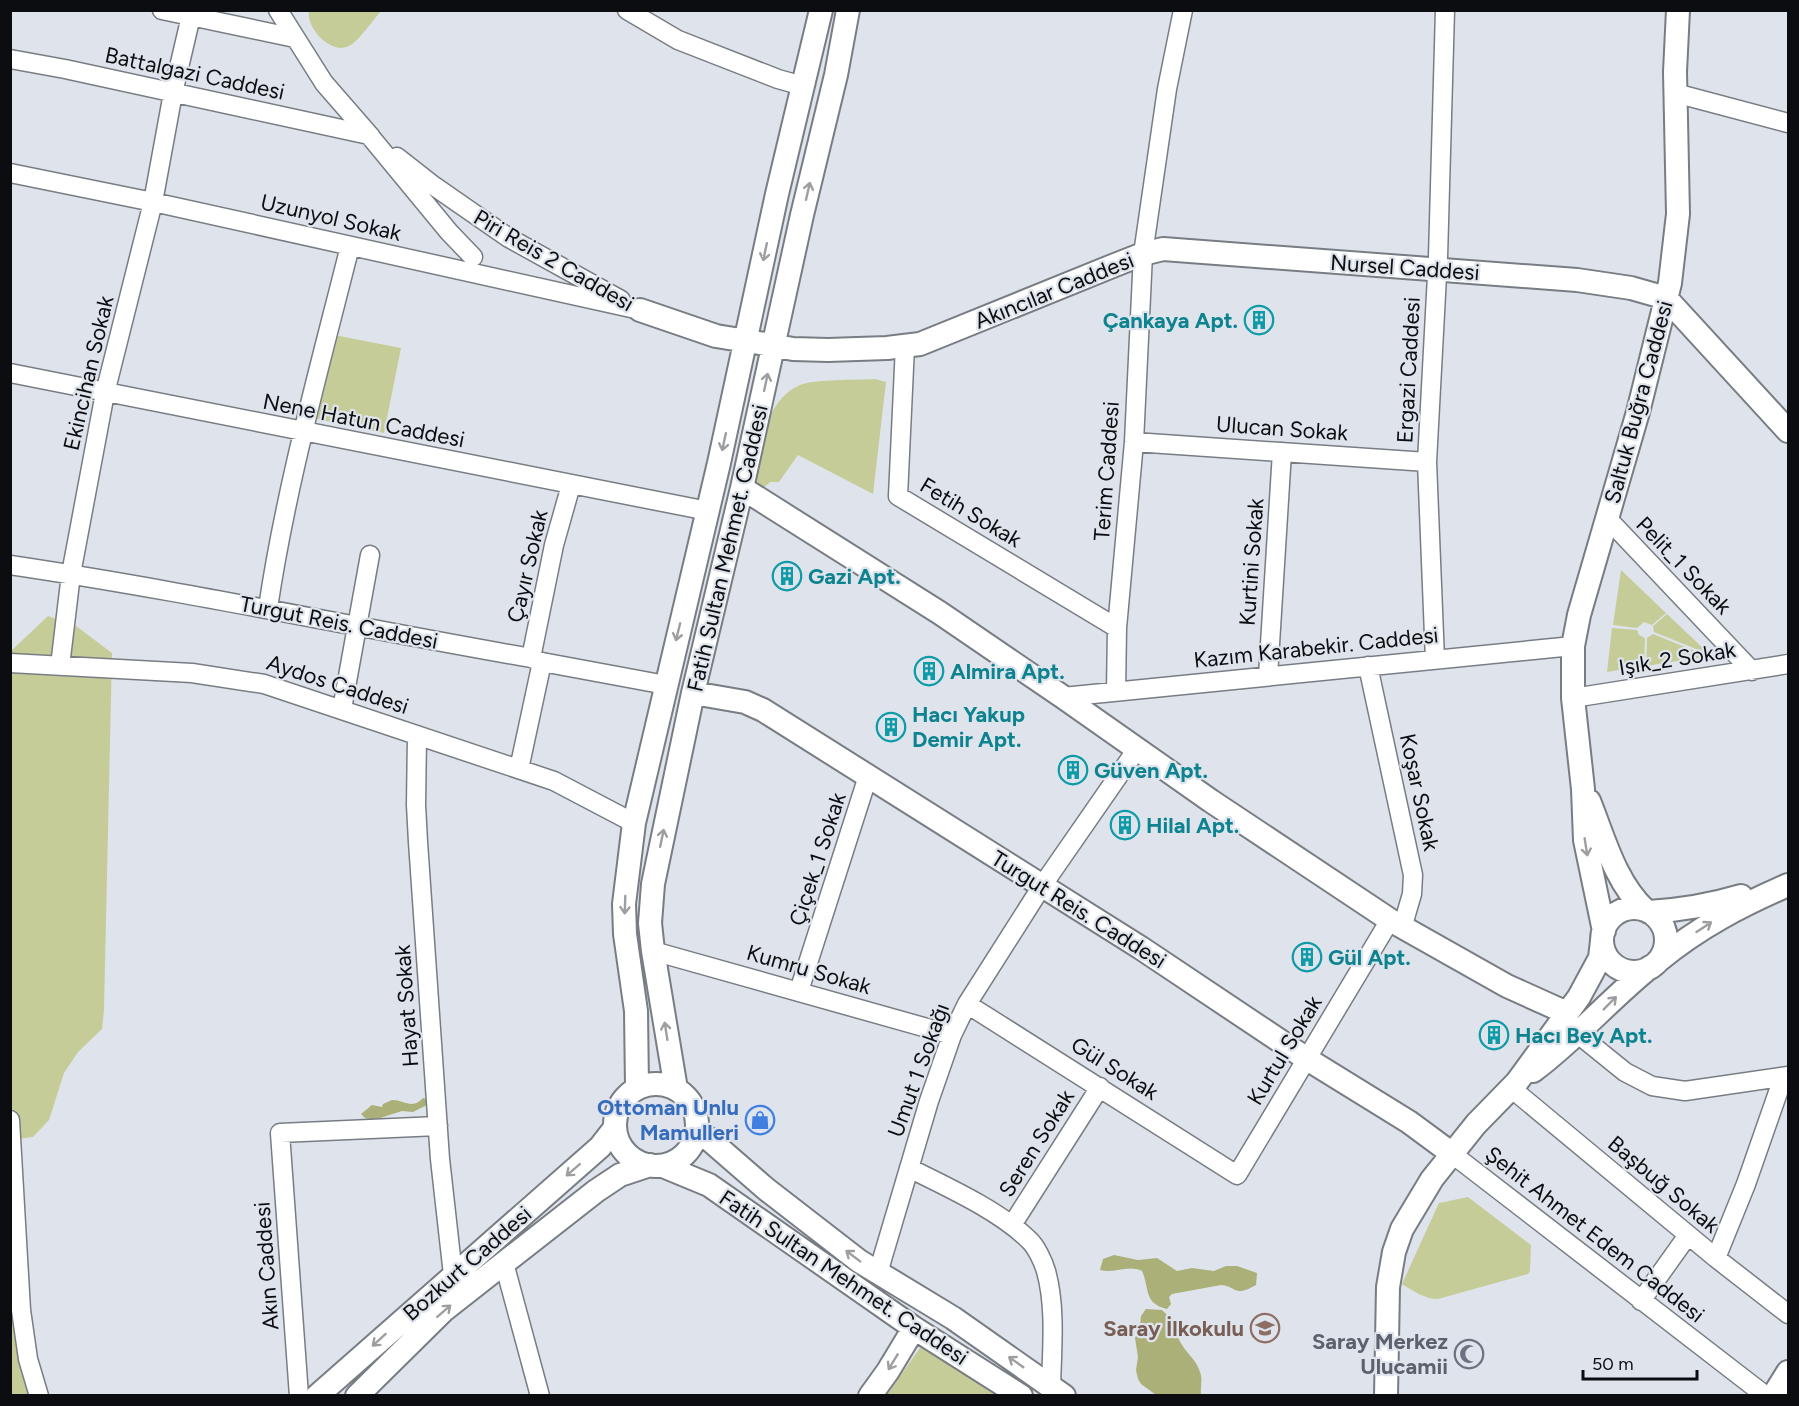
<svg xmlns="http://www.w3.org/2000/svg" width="1799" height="1406" font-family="Figtree,sans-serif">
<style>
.green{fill:#c6cc97}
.forest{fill:#aab077}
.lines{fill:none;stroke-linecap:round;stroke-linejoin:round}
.minor-casing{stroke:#787d84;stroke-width:21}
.tertiary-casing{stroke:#787d84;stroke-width:26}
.minor{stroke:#fff;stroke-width:18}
.tertiary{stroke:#fff;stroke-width:22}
.oneway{stroke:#9d9e9f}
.labels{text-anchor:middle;stroke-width:4.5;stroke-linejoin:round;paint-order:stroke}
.street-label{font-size:22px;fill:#0b0d10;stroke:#dfe4ec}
.culture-label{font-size:22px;font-weight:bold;fill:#0d838f;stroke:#dfe4ec;text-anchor:start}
.shop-label{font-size:22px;font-weight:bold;fill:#366cbe;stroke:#dfe4ec;text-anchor:end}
.education-label{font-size:22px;font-weight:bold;fill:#785e54;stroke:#dfe4ec;text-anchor:end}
.worship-label{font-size:22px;font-weight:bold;fill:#5b616d;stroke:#dfe4ec;text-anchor:end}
</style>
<rect width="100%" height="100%" fill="#dfe4ec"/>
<path class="green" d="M309,11V10L381,11C373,20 359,41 349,46C331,55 306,28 309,11Z
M334,335L401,348L384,433L317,419Z
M875,379L886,382L873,494L798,455L779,482H770L759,492L753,488C759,454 763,401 800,385C814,379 857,380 875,379Z
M1621,570L1666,613L1652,625L1644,622L1637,628L1613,625Z
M1667,614L1705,650L1706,653L1654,632L1653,626Z
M48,616L76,626L112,653L104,1010L102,1029L78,1052L64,1073L49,1120L33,1137L11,1140V651Z
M1612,628L1637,630L1639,635L1645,638L1644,666L1607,672Z
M1653,634L1705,655L1703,657L1646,666L1647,638Z
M1468,1197L1531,1245L1530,1271L1528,1274L1438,1299C1425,1299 1413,1291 1402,1284L1438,1205L1439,1203Z
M10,1292L30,1345L38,1395H11Z
M922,1345L995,1395L886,1396Z"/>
<path class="forest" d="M423,1098L427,1099L429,1104L413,1112L402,1111L374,1120L365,1118L361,1114L372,1105L382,1107L383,1104L392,1100C405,1100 412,1110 423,1098Z
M1114,1255L1138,1260L1157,1258L1177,1271L1192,1268L1214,1271L1226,1266H1237L1257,1273L1256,1285C1233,1298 1237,1286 1221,1285L1172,1294L1169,1297L1171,1304L1167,1309C1143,1303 1150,1289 1142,1271C1128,1264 1114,1274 1100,1270L1103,1259Z
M1146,1309L1162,1310C1174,1320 1175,1336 1184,1348C1190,1356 1197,1362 1200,1372C1203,1380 1200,1387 1201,1395H1156L1141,1384L1138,1379L1136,1370L1138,1357L1135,1338L1140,1326L1141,1316Z"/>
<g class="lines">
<g class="minor-casing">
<path id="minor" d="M162,10L295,38
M278,10L324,83L371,137
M627,10L678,40L778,79L803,86
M10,59L65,69L369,135L449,232L473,257
M1675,93L1788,123
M397,157L434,186L509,238L621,300
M10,173L153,202L640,310
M905,346L898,496L1117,628
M10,373L708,511
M1134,442L1427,462
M1606,517L1752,671
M10,565C185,591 358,628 531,658L542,662L666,685
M268,608C286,486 320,366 350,246
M531,658L554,545L571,485
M1435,660L1427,462L1438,257L1445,10
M10,663L192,673L264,684L554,781L634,823
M60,666L71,574L105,393L153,202L173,93L191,16
M1368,666L1413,875L1412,894L1402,928
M1268,676L1282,452
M1116,691L1117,628L1134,442L1143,254L1167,89L1183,10
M1063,697L1573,646
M1573,698L1788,664
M342,709L370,555
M417,735L416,805L418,842L440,1159L453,1275
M519,769L542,662
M653,951L952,1035
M799,991L868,776
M967,1004L1237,1175L1390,920
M1578,1034L1625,1072L1652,1086L1685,1091L1788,1076
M1511,1088L1716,1258L1788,1314
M10,1120L21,1310L28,1359L39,1396
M1451,1153L1766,1396
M909,1168C947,1187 998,1210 1028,1239C1036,1246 1043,1261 1046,1271C1056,1307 1052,1349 1051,1386
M1012,1225L1100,1087
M1716,1258L1746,1184L1783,1078
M504,1263L540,1396
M878,1273L929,1101L952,1035L967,1004L1042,886L1137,749
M1641,1301L1688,1235
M299,1396L280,1133L438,1126"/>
</g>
<g class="tertiary-casing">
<path id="tertiary" d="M640,310L716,336L759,343L793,349L828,350L887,348L920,344L1115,265L1143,254L1163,249L1577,280L1631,288L1666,298L1788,431
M742,488L940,613L1063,697L1211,801L1390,920L1507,986L1567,1013
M693,693L745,702L763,710L1141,948L1307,1059L1409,1122L1451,1153
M1589,801C1604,838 1615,882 1645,910
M1602 940a32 32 0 1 1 64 0a32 32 0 1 1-64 0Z
M1649,912C1680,910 1711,905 1741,896
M1604,931L1585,840L1583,789L1573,698V646L1579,615L1638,412L1670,283L1678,214L1675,72L1678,10
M1658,961C1699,927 1740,906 1788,885
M1533,1071C1576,1039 1609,1000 1650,967
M615 1125a41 41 0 1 1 82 0a41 41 0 1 1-82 0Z
M637,1088L636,1011L625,934L624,904L634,823L719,463L777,194L821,10
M676,1089L653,951L650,923L653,884L693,693L742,488L802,215L836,75L848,10
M697,1129L766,1189L859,1261L953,1318L1064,1396
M663,1166L709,1185L914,1328L1021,1396
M317,1396L600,1147L614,1129
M357,1396L444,1310L596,1191L620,1175L650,1165
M870,1396L888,1371L914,1328
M1386,1396L1388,1287L1394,1252L1402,1229L1432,1179L1476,1124L1517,1082L1579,997L1600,958L1602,941
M1773,1396L1788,1372"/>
</g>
<use href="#minor" class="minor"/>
<use href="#tertiary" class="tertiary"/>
</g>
<defs><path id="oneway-shaft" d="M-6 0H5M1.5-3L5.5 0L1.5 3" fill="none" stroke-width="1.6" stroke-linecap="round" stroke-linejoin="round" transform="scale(1.5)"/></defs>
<g class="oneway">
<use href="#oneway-shaft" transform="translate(808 191) rotate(-77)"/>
<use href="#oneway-shaft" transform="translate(765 252) rotate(102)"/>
<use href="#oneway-shaft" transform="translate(766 382) rotate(-78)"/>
<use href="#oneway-shaft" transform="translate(724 442) rotate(102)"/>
<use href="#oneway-shaft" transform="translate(678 632) rotate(104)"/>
<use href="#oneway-shaft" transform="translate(662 838) rotate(-78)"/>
<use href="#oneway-shaft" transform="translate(1586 847) rotate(81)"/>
<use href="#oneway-shaft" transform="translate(625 905) rotate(92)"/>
<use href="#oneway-shaft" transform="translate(1704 927) rotate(-33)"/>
<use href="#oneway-shaft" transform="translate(1610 1003) rotate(-45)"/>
<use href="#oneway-shaft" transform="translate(666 1031) rotate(-99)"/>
<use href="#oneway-shaft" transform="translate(573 1170) rotate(139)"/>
<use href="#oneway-shaft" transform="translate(853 1256) rotate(-143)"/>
<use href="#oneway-shaft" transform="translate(444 1311) rotate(-41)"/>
<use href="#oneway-shaft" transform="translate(379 1340) rotate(138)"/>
<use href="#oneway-shaft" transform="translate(893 1362) rotate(121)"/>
<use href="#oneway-shaft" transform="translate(1016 1362) rotate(-145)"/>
</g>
<defs>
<g id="building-ring" transform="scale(1.5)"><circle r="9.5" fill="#dfe4ec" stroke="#0f9aa8" stroke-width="1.5"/><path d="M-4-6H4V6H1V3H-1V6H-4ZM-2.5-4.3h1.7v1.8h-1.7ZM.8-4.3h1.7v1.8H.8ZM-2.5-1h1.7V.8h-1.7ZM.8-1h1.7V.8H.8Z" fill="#0f9aa8"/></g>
<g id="shop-ring" transform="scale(1.5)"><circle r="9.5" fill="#dfe4ec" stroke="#3f7fe0" stroke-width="1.5"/><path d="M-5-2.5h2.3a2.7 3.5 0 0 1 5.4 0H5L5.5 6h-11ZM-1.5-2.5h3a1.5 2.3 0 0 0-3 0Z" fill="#3f7fe0"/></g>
<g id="school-ring" transform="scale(1.5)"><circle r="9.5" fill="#dfe4ec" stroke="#8d6e63" stroke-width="1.5"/><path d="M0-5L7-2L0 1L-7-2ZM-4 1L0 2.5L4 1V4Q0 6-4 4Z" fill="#8d6e63"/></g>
<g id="mosque-ring" transform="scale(1.5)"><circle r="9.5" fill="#dfe4ec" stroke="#6b7280" stroke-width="1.5"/><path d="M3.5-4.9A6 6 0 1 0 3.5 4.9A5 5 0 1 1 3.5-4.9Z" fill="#6b7280"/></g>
</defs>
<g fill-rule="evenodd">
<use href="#building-ring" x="1259" y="320"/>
<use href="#building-ring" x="787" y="576"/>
<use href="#building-ring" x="929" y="671"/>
<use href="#building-ring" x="891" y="727"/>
<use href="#building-ring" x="1073" y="770"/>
<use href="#building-ring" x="1125" y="825"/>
<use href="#building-ring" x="1307" y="957"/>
<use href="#building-ring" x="1494" y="1035"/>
<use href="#shop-ring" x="760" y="1120"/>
<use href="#school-ring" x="1265" y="1328"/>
<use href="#mosque-ring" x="1469" y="1354"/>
</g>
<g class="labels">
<g class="street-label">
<text transform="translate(195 73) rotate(12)" y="8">Battalgazi Caddesi</text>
<text transform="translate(331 217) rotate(13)" y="8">Uzunyol Sokak</text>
<text transform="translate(554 260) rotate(30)" y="8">Piri Reis 2 Caddesi</text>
<text transform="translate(1405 267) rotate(4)" y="8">Nursel Caddesi</text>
<text transform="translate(1054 290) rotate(-22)" y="8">Akıncılar Caddesi</text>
<text transform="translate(1408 370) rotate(-87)" y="8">Ergazi Caddesi</text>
<text transform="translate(88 373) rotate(-77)" y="8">Ekincihan Sokak</text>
<text transform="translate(1638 402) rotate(-75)" y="8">Saltuk Buğra Caddesi</text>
<text transform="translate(364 420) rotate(11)" y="8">Nene Hatun Caddesi</text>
<text transform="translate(1282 428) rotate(4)" y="8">Ulucan Sokak</text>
<text transform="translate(1106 471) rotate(-86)" y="8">Terim Caddesi</text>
<text transform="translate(971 512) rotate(31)" y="8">Fetih Sokak</text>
<text transform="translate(727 548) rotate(-77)" y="8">Fatih Sultan Mehmet. Caddesi</text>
<text transform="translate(1251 562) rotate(-86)" y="8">Kurtini Sokak</text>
<text transform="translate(1684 565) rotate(46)" y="8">Pelit_1 Sokak</text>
<text transform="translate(527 566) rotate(-77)" y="8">Çayır Sokak</text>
<text transform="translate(339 622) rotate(11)" y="8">Turgut Reis. Caddesi</text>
<text transform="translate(1316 647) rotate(-6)" y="8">Kazım Karabekir. Caddesi</text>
<text transform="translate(1677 658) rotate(-9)" y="8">Işık_2 Sokak</text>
<text transform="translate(338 684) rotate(18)" y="8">Aydos Caddesi</text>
<text transform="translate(1420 792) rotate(78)" y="8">Koşar Sokak</text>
<text transform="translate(817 859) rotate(-72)" y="8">Çiçek_1 Sokak</text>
<text transform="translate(1079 909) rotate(32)" y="8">Turgut Reis. Caddesi</text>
<text transform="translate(809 969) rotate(16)" y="8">Kumru Sokak</text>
<text transform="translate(406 1006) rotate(-94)" y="8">Hayat Sokak</text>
<text transform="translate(1284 1050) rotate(-59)" y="8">Kurtul Sokak</text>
<text transform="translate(1115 1068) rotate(32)" y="8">Gül Sokak</text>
<text transform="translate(918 1070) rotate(-70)" y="8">Umut 1 Sokağı</text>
<text transform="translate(1036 1143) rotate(-58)" y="8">Seren Sokak</text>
<text transform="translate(1664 1184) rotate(40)" y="8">Başbuğ Sokak</text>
<text transform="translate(1595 1234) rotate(38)" y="8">Şehit Ahmet Edem Caddesi</text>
<text transform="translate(467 1263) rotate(-41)" y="8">Bozkurt Caddesi</text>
<text transform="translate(266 1266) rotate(-94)" y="8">Akın Caddesi</text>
<text transform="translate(844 1277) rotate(34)" y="8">Fatih Sultan Mehmet. Caddesi</text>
</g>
<g class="culture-label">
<text x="1238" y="328" text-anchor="end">Çankaya Apt.</text>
<text x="808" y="584">Gazi Apt.</text>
<text x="950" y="679">Almira Apt.</text>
<text x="912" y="722">Hacı Yakup<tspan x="912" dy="25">Demir Apt.</tspan></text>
<text x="1094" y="778">Güven Apt.</text>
<text x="1146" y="833">Hilal Apt.</text>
<text x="1328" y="965">Gül Apt.</text>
<text x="1515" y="1043">Hacı Bey Apt.</text>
</g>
<g class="shop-label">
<text x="739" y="1115">Ottoman Unlu<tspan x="739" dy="25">Mamulleri</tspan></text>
</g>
<g class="education-label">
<text x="1244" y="1336">Saray İlkokulu</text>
</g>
<g class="worship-label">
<text x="1448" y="1349">Saray Merkez<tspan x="1448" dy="25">Ulucamii</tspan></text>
</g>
</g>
<rect width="1799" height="1406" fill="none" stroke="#0b0d10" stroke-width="24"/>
<path d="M1583 1370v9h114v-9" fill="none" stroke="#0b0d10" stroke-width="3"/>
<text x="1592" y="1370" font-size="18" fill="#0b0d10" stroke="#dfe4ec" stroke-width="4.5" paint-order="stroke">50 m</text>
</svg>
